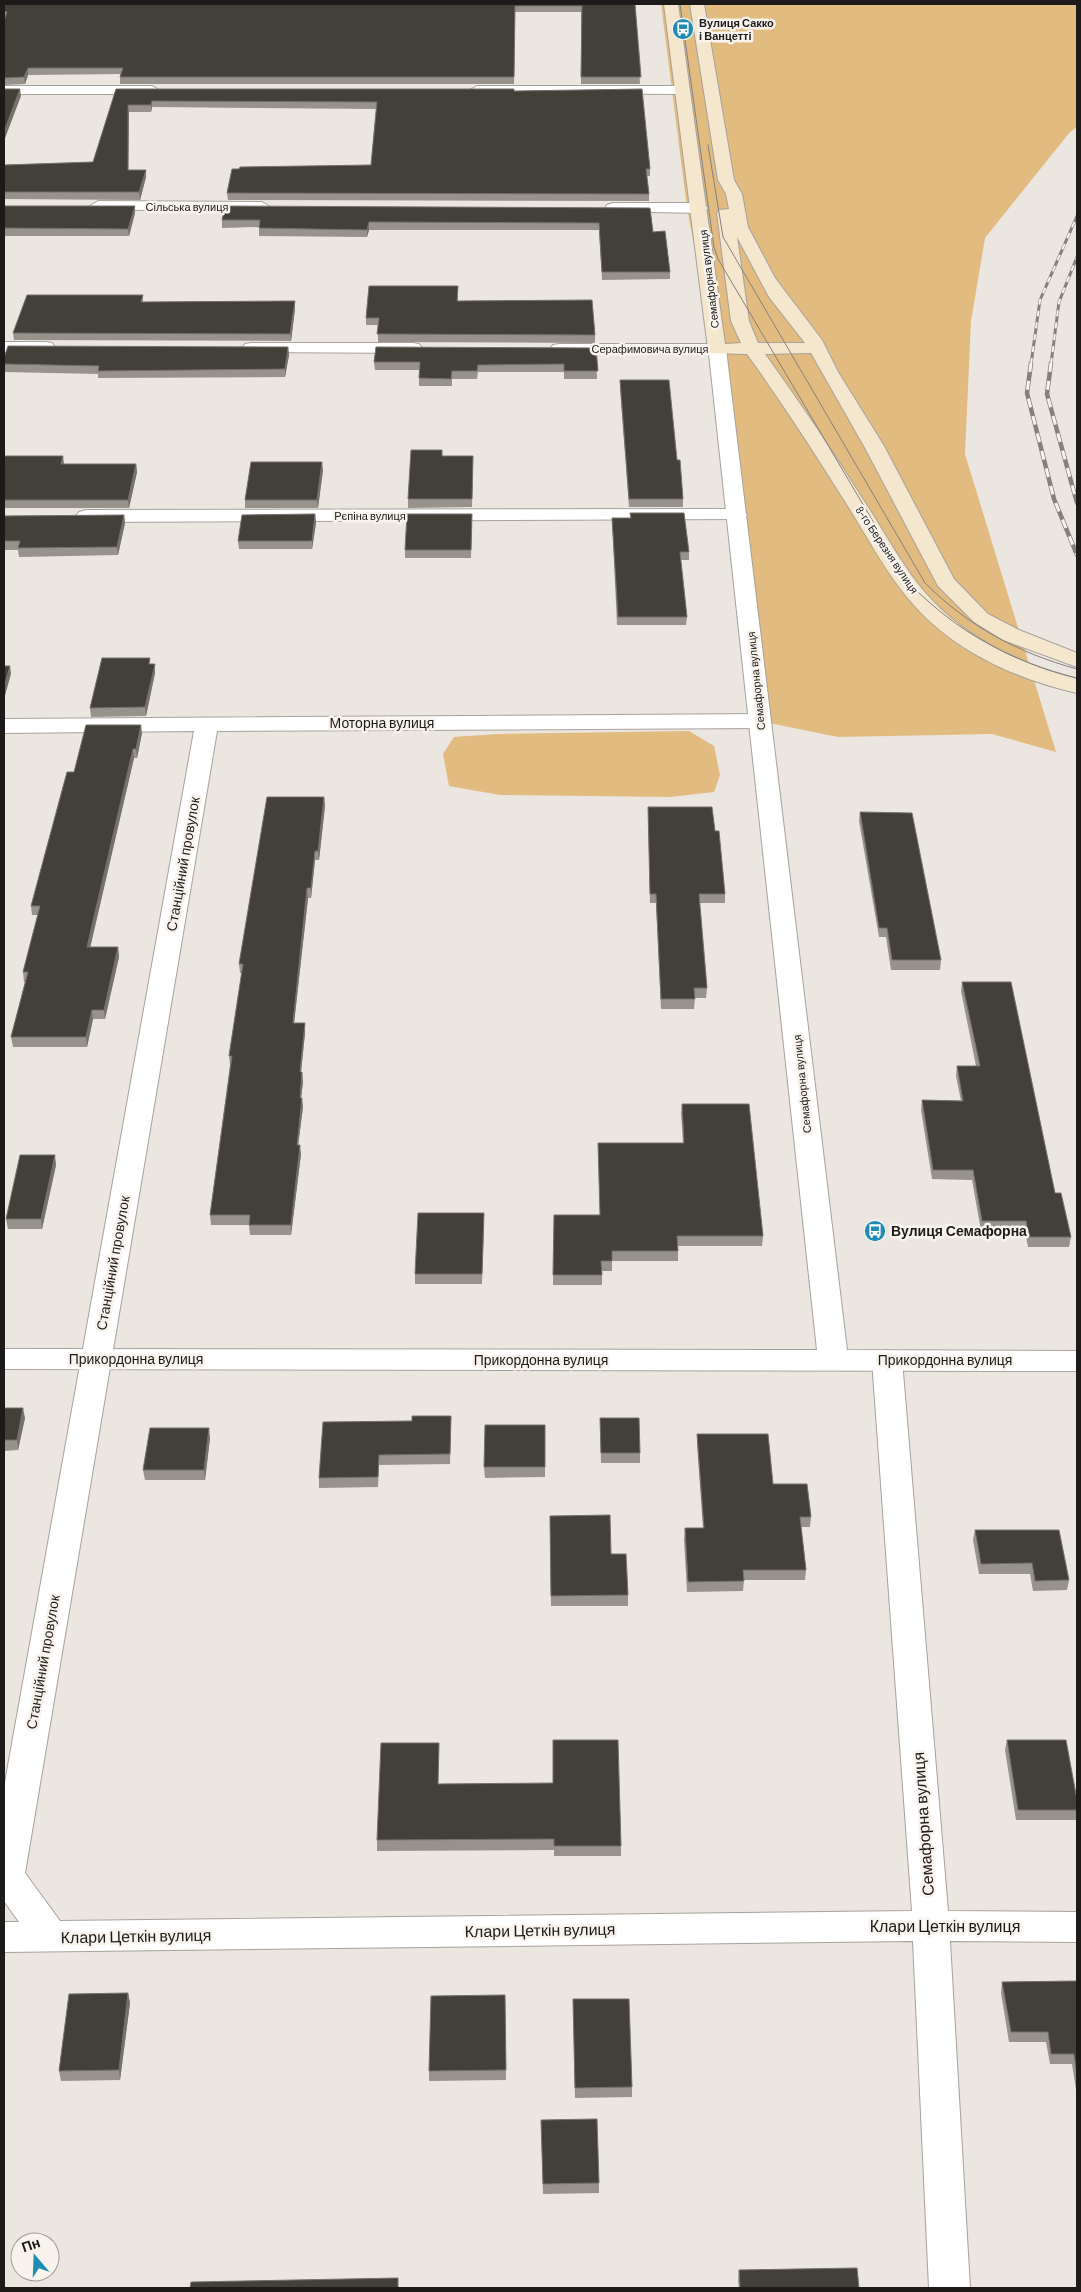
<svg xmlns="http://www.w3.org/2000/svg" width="1081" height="2292" font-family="Barlow,sans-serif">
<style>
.green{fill:#e1bb80}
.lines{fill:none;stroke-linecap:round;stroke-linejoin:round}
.minor-casing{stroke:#a7a29b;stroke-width:2}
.tertiary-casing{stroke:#a7a29b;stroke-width:2}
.secondary-casing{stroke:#a7a29b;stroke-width:2}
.minor{fill:#fff;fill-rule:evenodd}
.tertiary{fill:#fff;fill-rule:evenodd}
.secondary{fill:#f5e6ce;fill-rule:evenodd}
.tram{stroke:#84807c;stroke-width:1}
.rail-far1-casing{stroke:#84807c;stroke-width:3}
.rail-casing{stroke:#84807c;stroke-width:4.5}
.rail-far1{stroke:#f8f3ec;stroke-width:2;stroke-dasharray:6;stroke-linecap:butt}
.rail{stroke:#f8f3ec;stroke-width:3;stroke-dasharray:9;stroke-linecap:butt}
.wall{fill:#97928c}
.shaded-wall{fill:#75716b}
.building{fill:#433f39;stroke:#75716b}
.labels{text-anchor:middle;stroke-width:5;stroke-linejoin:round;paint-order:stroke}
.far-poi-label{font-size:11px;font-weight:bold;fill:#1d1b19;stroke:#f8f3ec;text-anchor:start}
.far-street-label{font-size:11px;fill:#1d1b19;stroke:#f8f3ec}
.street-label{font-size:14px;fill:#1d1b19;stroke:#f8f3ec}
.poi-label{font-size:14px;font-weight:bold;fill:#1d1b19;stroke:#f8f3ec;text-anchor:start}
.near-street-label{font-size:16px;fill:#1d1b19;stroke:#f8f3ec}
</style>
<rect width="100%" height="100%" fill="#ebe6df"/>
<path class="green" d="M661,4H1077V127L1070,132L985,238L971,321L965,454L1056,752L992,734L838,737L760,721L726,417L687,208Z
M689,731L714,746L720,775L714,792L670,797L500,795L449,786L443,754L454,737L497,734Z"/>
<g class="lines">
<g class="minor-casing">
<path id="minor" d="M4,86H152L159,90L152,94H4Z
M477,86H683L690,90L683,94L472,93L470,90Z
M98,201L262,202L270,207L262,212L92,209L90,206Z
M613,203H700L708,208L700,213L607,211L605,208L607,205Z
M737,509L744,511L747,515L744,519L86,522L79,520L76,516L79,512L86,510Z
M760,714L768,716L771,721L768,726L760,728L217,731L25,1873L60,1921L912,1911L872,1360L876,1353L887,1350L898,1353L902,1360L948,1911L1077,1912V1942L950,1941L970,2288H929L913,1941L4,1952V1922H19L4,1901V1788L194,731L4,733V719Z"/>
</g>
<g class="tertiary-casing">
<path id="tertiary" d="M4,342H46L52,343L55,347L52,351L46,352H4Z
M251,343H413L419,344L422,348L419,352L413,353L245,352L242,348L245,344Z
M559,344H717L723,345L726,349L847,1350L1077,1351V1371L4,1369V1349L817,1350L709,354L553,353L550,349L553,345Z"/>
</g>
<g class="secondary-casing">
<path id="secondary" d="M664,4H678L725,344L741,343L731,321L717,213L719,210L729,209L726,194L718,180L690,4H704L734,180L742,194L748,227L775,278L822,340L838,372L884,446L954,579L988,614L1019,630L1077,653V667L1003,640L974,622L938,586L864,446L811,353L765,354C799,401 831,449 862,498C881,526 897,557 918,584C957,634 1017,664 1077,679V693C1011,678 945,647 903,592C881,564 865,533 846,503C814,452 782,402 747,354L711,353L708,349ZM737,237L769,297L805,343H758L749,321Z"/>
</g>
<use href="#minor" class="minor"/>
<use href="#tertiary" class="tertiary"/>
<use href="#secondary" class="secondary"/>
<path class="tram" d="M680,4L714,247L718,259L910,584C957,632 1012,662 1077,678
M708,145L723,237L925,583C968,626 1018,653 1077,669"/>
<g class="rail-far1-casing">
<path id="rail-far1" d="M1031,364L1040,300L1077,216
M1051,364L1059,302L1077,257"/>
</g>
<g class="rail-casing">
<path id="rail" d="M1031,363L1027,393L1054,499L1077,555
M1051,363L1047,394L1077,503"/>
</g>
<use href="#rail-far1" class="rail-far1"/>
<use href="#rail" class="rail"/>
</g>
<path class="wall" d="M4,4H635L640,84H581V12H515L514,84H120V77L121,74L28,75L25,84L4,85V21L5,18L4,17Z
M116,89L514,91L650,169V176H647L649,194V201L228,200L227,193L371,165L376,109L152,107L151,112H129L128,170L146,177L140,200L4,199V165L93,162Z
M4,206L135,213L129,236H4Z
M650,208L653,232L670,272V279L602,280L599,230H369L367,237L259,236V227L222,228V220Z
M458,294V301L595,335V343L378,342V325H366V318Z
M143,295V302L295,301V309L291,341L14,340L13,333Z
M288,347L289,355L285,377L98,378V374L4,372V358Z
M596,348L597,379H564V372H478L477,379H452V386H419V370H375L374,362Z
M620,380L677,460L683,499V507H629L620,388Z
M4,456L64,464H136L137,472L129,508H4Z
M473,456L472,507L408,508V499Z
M323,470L318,508H245V500Z
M630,513L689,552V560H680L687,617L686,625H617L612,518H630Z
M315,514L316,523L312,549H239L238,541Z
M472,514L471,558H405V550Z
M124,515L125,523L118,555L19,557L18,550H4V516Z
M155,664V673L146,716L91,717L90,708Z
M142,733L137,758H134L90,947H118L119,957L105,1019H93L87,1047H13L11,1037L25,982H24L23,972L38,915H32L31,906L74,772Z
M324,797L325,806L319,860H315L311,898H308L294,1023H305V1033L301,1072H302L303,1082L301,1098L303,1107L298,1145L301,1154L291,1235H250L249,1225H211L210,1215L230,1065L229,1056L242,973H240L239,964Z
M648,807L715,831L725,894V903H699L707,988L706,998H695L694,1009H661L656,903H650Z
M860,812L941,960L940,970H891L886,937H879L859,821Z
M962,982L1055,1193L1071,1237L1069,1247H1028L1025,1231H981L972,1180L932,1179L921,1110L922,1100L961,1101L956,1076L957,1066H976L961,991Z
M682,1104L763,1236L762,1246H678V1261H612V1271H602V1285H553L554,1215H599L683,1143L681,1113Z
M56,1165L42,1229H8L6,1219Z
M484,1223L482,1284H415V1274Z
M4,1408L25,1418L18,1450L4,1451Z
M451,1416L450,1464L379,1465L378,1487L319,1488V1478L412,1421Z
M600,1418L640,1453V1463H601Z
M545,1425V1477L485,1478L484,1467Z
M697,1434L773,1484L811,1517L810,1527H801L806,1570L805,1580H744L743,1591L687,1592L684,1539L685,1528H703L697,1444Z
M210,1438L205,1480H145L143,1470Z
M550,1516L628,1595V1606H551Z
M975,1530L1069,1580L1067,1590L1033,1591L1030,1574H979L973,1540Z
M1007,1740L1077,1800V1820H1016L1005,1750Z
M439,1743L438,1784L621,1846V1856H554V1850L377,1851V1840Z
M1077,1981V2096L1072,2064H1050L1046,2042H1009L1001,1993L1002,1982Z
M128,1993L130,2003L120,2080L61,2081L59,2071Z
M505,1995L506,2080L429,2081V2071Z
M573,1999L632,2087V2097L575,2098Z
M541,2120L599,2183V2193L543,2194Z
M739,2270L859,2288H739L738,2280Z"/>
<path class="shaded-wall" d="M28,68V75L25,84L24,77Z
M20,89L21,96L4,141V132Z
M152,101V107L151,112V105Z
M128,105L129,112L128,177Z
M146,170V177L140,200L139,192Z
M135,206V213L129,236L128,229Z
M369,222V230L367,237V230Z
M295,301V309L291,341L290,334Z
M288,347L289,355L285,377V369Z
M63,456L64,464H61Z
M322,462L323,470L318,508L317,500Z
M136,464L137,472L129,508L128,500Z
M315,514L316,523L312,549V541Z
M124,515L125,523L118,555L117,547Z
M155,664V673L146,716L145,707Z
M10,666L11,674L4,699V687Z
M141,725L142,733L137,758L136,749Z
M133,749L134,758L88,957L87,947Z
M324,797L325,806L319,860L318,851Z
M315,851V860L311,898V888Z
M307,888L308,898L293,1033V1023Z
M118,947L119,957L105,1019L104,1010Z
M92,1010L93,1019L87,1047L86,1037Z
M305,1023V1033L300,1082V1072Z
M302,1072L303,1082L300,1107V1098Z
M302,1098L303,1107L297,1154V1145Z
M300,1145L301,1154L291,1235V1225Z
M55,1155L56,1165L42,1229L41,1219Z
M23,1408L25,1418L18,1450L17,1440Z
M209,1428L210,1438L205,1480L204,1470Z
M128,1993L130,2003L120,2080L119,2070Z"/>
<path class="building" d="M4,4H635L641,77H581L582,6H515L514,77H120L123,68H28L24,77L4,78V21L7,12L4,11Z
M4,89H20L4,132Z
M116,89H514V91L642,89L650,169H646L649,194L227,193L232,169H239L240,167L371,165L377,102L152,101L151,105H128V170H146L139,192H4V165L93,162Z
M4,206H135L128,229L4,228Z
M225,206L650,208L653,232L665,231L670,272H602L599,223L369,222L367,230L259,228L260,220H222Z
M369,286H458L457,301L592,300L595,335L377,334L379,318H366Z
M27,295H143L141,302L295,301L290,334L13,333Z
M8,346L288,347L285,369L98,371L99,366L4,364V358Z
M376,347L596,348L598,371H564V364L478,365L477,371H452L451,379L419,378L420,362H374Z
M620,380H669L677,460H680L683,499H629Z
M411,450H442V456H473L472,499H408Z
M4,456H63L61,464H136L128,500H4Z
M251,462H322L317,500H245Z
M630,513H684L689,552H680L687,617H618L612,518H631Z
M315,514L312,541H238L242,515Z
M407,514H472L471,550H405Z
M124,515L117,547L18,548L20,541H4V516Z
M102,658H150L149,664H155L145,707L90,708Z
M4,666H10L4,687Z
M86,725H141L136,749H133L87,947H118L104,1010H92L86,1037H11L28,972H23L40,906H31L67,772H74Z
M267,797H324L318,851H315L311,888H307L293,1023H305L300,1072H302L300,1098H302L297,1145H300L291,1225H249L250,1215H210L232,1056H229L243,964H239Z
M648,807H712L715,831H719L725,894H699L707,988H694L695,999H661L656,894H650Z
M860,812L912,813L941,960H892L887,928H879Z
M962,982H1011L1055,1193H1061L1071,1237H1029L1026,1221H982L973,1170H933L922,1100L963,1101L957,1066H980Z
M682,1104H749L763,1236H677L678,1251H612V1261H601L602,1275H553L554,1215H600L598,1143H684Z
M20,1155H55L41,1219H6Z
M418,1213H484L482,1274H415Z
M4,1408H23L17,1440H4Z
M412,1416H451L450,1454L379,1455L378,1477L319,1478L323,1422L412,1421Z
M600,1418H639L640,1453H601Z
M485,1425H545V1467H484Z
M150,1428H209L204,1470H143Z
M697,1434H768L773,1484H807L811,1517H800L806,1570H743L744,1581L688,1582L685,1528H704Z
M610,1515L611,1554H626L628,1595L551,1596L550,1516Z
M975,1530H1059L1069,1580L1035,1581L1032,1563L981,1564Z
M553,1740H618L621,1846H554V1839L377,1840L381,1743H439L438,1784L553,1783Z
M1007,1740H1066L1077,1800V1810H1018Z
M1077,1981V2075L1074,2054H1051L1048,2032H1011L1002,1982Z
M128,1993L119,2070L59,2071L69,1994Z
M505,1995L506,2070L429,2071L431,1996Z
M573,1999H629L632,2087L575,2088Z
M597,2119L599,2183L543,2184L541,2120Z
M857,2268L859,2288H740L739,2270Z
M398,2278V2288H190L191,2282Z"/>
<defs>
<g id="bus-disc" transform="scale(1.125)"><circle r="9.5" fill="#218cb3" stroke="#f8f3ec"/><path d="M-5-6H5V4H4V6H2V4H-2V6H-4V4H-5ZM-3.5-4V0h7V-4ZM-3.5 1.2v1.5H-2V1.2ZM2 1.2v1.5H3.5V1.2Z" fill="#fff"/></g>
</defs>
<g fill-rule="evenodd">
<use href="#bus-disc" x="683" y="29"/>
<use href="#bus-disc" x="875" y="1231"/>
</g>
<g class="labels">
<g class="far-poi-label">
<text x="699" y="27">Вулиця Сакко<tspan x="699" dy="13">і Ванцетті</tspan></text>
</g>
<g class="far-street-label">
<text x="187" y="211">Сільська вулиця</text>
<text transform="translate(709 279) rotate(-97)" y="4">Семафорна вулиця</text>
<text x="650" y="353">Серафимовича вулиця</text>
<text x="370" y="520">Рєпіна вулиця</text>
<text transform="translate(887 550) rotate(56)" y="4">8-го Березня вулиця</text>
<text transform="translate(756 681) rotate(-96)" y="4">Семафорна вулиця</text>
<text transform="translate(802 1084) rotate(-96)" y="4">Семафорна вулиця</text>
</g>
<g class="street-label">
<text x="382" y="728">Моторна вулиця</text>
<text transform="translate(183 864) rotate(-80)" y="5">Станційний провулок</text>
<text transform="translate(113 1263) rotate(-80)" y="5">Станційний провулок</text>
<text x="136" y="1364">Прикордонна вулиця</text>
<text x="541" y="1365">Прикордонна вулиця</text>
<text x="945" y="1365">Прикордонна вулиця</text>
<text transform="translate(43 1662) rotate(-80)" y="5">Станційний провулок</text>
</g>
<g class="poi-label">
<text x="891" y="1236">Вулиця Семафорна</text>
</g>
<g class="near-street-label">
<text transform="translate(923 1824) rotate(-94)" y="6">Семафорна вулиця</text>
<text x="945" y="1932">Клари Цеткін вулиця</text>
<text transform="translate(540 1930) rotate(-1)" y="6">Клари Цеткін вулиця</text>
<text transform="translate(136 1936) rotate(-1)" y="6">Клари Цеткін вулиця</text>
</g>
</g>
<rect width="1081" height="2292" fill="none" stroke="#1d1b19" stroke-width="10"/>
<g transform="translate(35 2257) rotate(341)"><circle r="24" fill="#f8f3ec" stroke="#a09d98"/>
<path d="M0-4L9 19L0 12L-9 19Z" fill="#218cb3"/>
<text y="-8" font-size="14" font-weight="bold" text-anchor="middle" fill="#1d1b19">Пн</text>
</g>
</svg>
